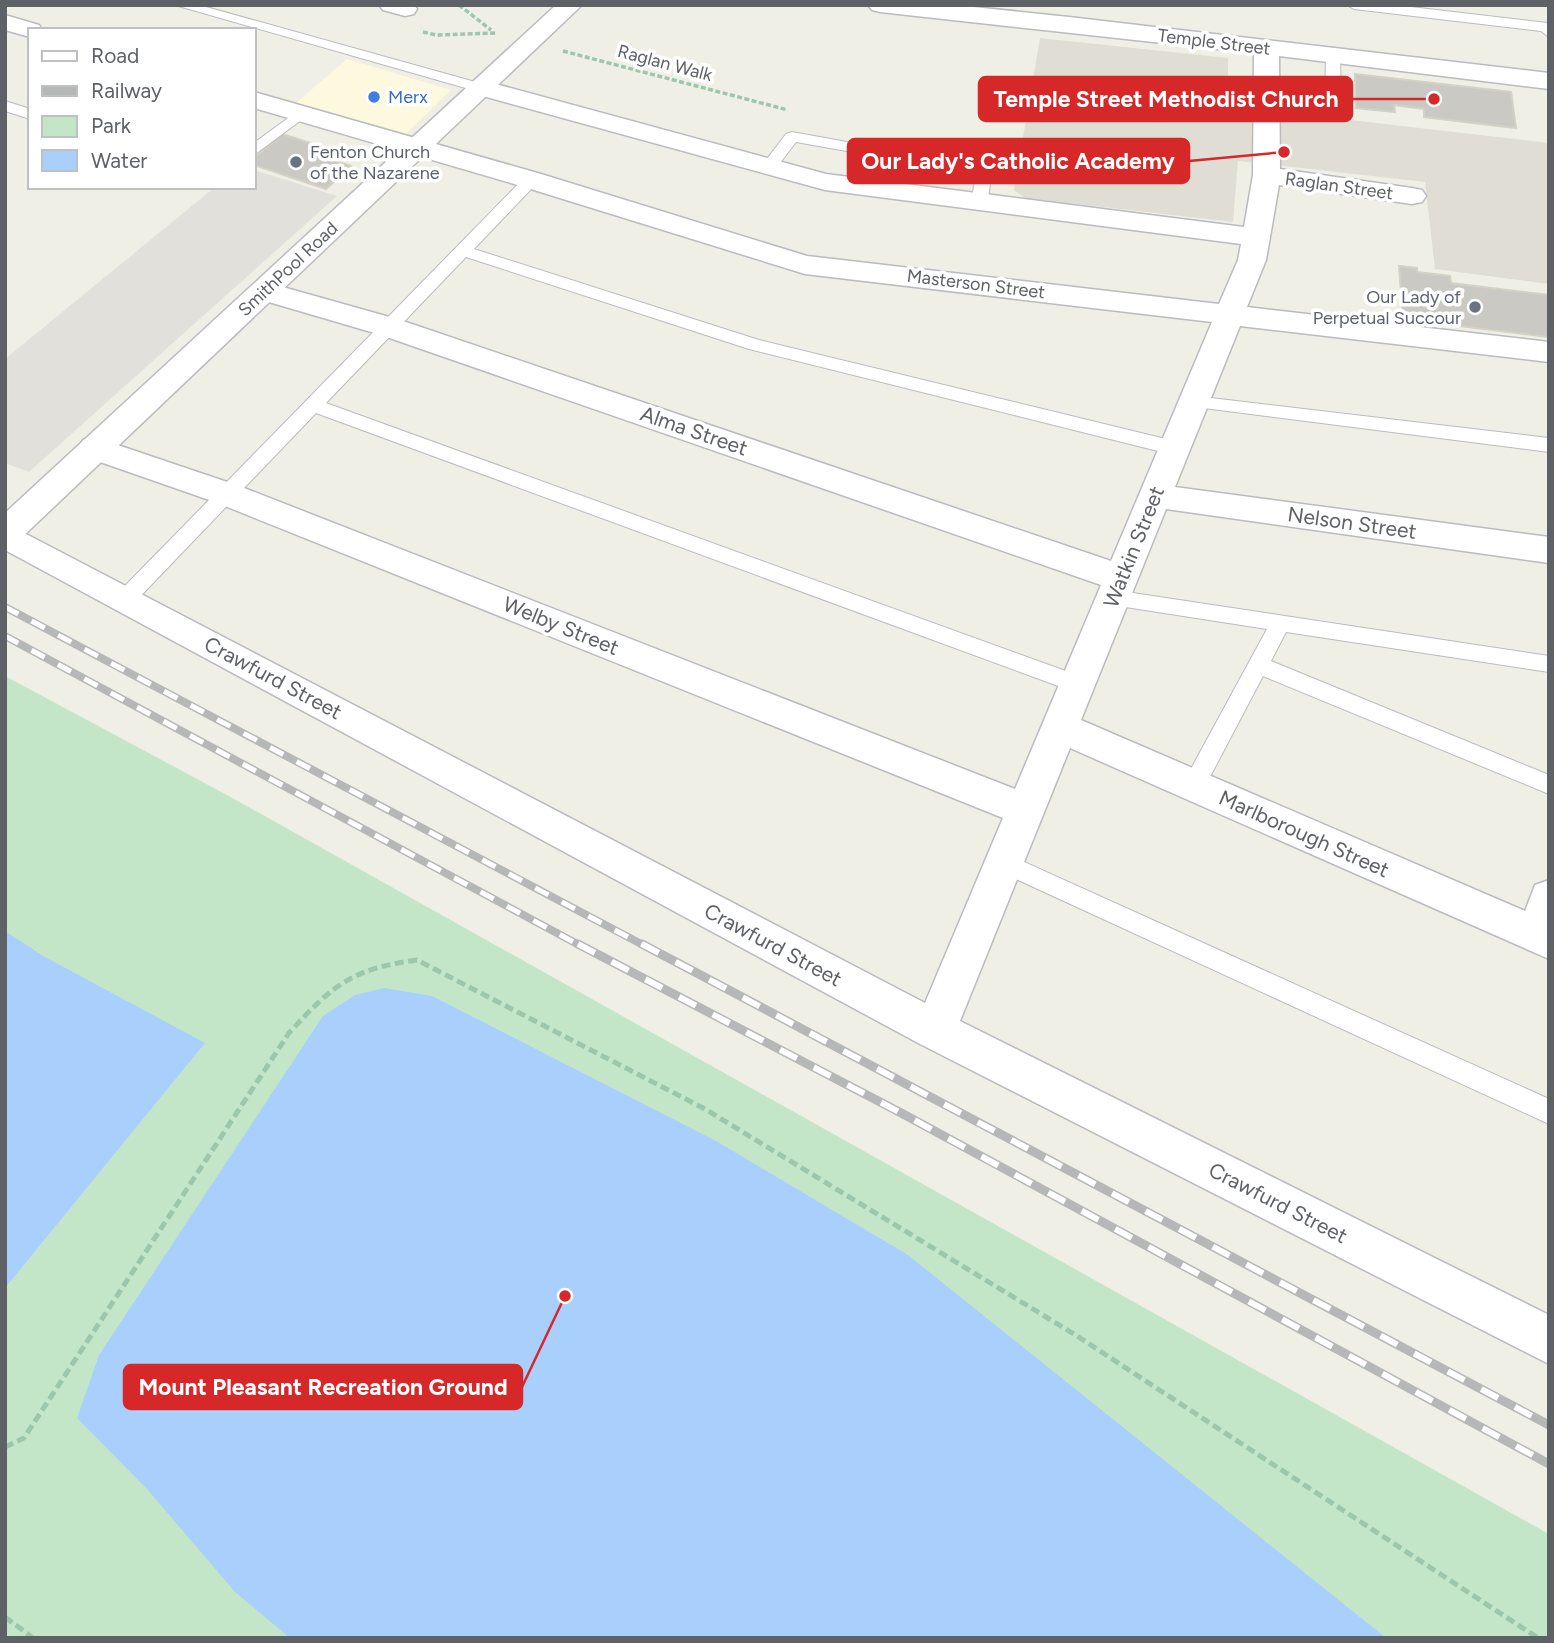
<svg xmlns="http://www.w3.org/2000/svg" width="1554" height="1643" font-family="Figtree,sans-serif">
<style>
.commercial{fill:#fdf9de}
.industrial{fill:#e2e0da}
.education{fill:#e0ded4}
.green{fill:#c4e6c8}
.water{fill:#a9cffd}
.building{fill:#cbc9c4;stroke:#d4d1c5;stroke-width:2}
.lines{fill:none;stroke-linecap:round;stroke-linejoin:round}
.lane-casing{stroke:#b9bbbf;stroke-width:2}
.street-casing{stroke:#b9bbbf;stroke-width:3}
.secondary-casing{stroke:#babcc1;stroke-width:3}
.path-far1{stroke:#9dc7ad;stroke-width:3.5;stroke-dasharray:5 2.5;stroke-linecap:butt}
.path{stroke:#9dc7ad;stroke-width:5;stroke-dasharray:9 4.5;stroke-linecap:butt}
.lane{fill:#fff;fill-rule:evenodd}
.street{fill:#fff;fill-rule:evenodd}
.secondary{fill:#fff;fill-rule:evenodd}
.rail-far1-casing{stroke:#b6b7b7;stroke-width:8}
.rail-casing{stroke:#b6b7b7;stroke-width:9}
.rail-far1{stroke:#fff;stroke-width:5;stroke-dasharray:15;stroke-linecap:butt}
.rail{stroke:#fff;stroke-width:6;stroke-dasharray:19;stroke-linecap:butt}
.shop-dot{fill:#3f7fe0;stroke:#fff;stroke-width:2.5}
.worship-dot{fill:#6b7280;stroke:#fff;stroke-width:2.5}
.labels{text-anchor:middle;stroke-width:7;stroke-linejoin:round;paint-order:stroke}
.far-street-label{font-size:18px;fill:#5e6166;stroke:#fff}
.far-shop-label{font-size:18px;fill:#366cbe;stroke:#fff;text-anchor:start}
.far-worship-label{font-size:18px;fill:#5b616d;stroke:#fff;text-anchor:start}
.street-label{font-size:21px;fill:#5e6166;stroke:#fff}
.leader{fill:none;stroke:#d62828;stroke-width:2.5}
.callout-dot{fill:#d62828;stroke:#fff;stroke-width:2.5}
.callout{fill:#d62828;stroke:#d62828;stroke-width:2.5}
.callout-label{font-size:23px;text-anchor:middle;font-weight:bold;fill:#fff}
</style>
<rect width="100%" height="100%" fill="#f0efe6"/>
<path class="commercial" d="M347,59L451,90L405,135L296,103Z"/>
<path class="industrial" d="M254,170L337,196L29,472L5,463V359L215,187H254Z"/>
<path class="education" d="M1040,38L1228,58V106L1549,143V284L1435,269L1425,182L1238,161L1233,222L1025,198L1014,190Z"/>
<path class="green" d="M5,676L227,795L1549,1534V1638H5Z"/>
<path class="water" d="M5,931L45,957L205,1043L5,1288Z
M384,988L432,996L716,1141L908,1255L1386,1638H290L235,1592L147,1489L77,1418L99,1355L323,1016L355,995Z"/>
<path class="building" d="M1355,74L1511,92L1516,128L1424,117V109L1394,105L1395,112L1356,108Z
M282,134L326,148L318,155L351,166L326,189L254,165V158Z
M1399,266L1417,268V272L1450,276L1451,283L1549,295V337L1403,319Z"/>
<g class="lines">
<g class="lane-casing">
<path id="lane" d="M175,5H199L486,85L489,88L481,93L476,91Z
M1347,5H1394L1547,23L1549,37L1541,31L1354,9Z
M1333,52L1340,56L1341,99L1333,104L1325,99L1326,56Z
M5,101L30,109V119L5,111Z
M299,110L307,115L304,118L254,155V143Z
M792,132L990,168L992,171L987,204L979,209L971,204L976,174L796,142L774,171H762L760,168L786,134Z
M531,175L537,177V183L474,249L759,340L1174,441L1183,448L1174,455L749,349L466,257L326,403L1085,678L1088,684L1085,690L1077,693L1069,690L316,413L132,605H118L115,599L118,593L525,177Z
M1194,396L1549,438V452L1188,406L1185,402L1188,398Z
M1113,590L1549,656V672L1286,632L1271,661L1549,775V794L1263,676L1202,792L1194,794L1186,792L1183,785L1186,778L1267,629L1106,604L1103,598L1106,592Z
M1002,852L1549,1099V1124L994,869L990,862L994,855Z"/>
</g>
<g class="street-casing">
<path id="street" d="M379,5H414L417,9L414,14L405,16L383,10Z
M868,5H955L1069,17L1549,73V89L1279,56L1280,169L1412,188L1422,190L1426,196L1422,202L1412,204L1279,185L1266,260L1247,307L1549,342V362L1240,326L1175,487L1549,537V563L1166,509L1081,720L1525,911L1535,885L1549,880V959L1070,748L960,1021L1549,1315V1364L920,1044L5,550V523L925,1003L1003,818L215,502L83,456L78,448L83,440L94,437L239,486L1015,789L1101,585L378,334L255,298L250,291L255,284L265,282L400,320L1111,561L1212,322L805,274L521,186L254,108V92L541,174L807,256L1219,304L1238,260L1241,244L825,190L472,93L468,88L472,83L481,80L826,174L1244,227L1253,175L1254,53L880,12L872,10Z
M5,15L39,25L42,30H30V37L5,30Z"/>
</g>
<g class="secondary-casing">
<path id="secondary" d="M556,5H582L17,542L5,545V513Z"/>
</g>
<path class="path-far1" d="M459,5L491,30
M423,32L436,35L497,33
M563,51L788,110"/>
<path class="path" d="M5,1447L24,1438L289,1033C333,985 351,969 417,960L705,1109L1074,1334L1538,1638
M5,1617L33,1638"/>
<use href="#lane" class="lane"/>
<use href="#street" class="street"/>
<use href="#secondary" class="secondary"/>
<g class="rail-far1-casing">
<path id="rail-far1" d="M5,607L645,946
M5,636L581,946"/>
</g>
<g class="rail-casing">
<path id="rail" d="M578,944L905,1115L1549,1464
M642,944L1549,1425"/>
</g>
<use href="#rail-far1" class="rail-far1"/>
<use href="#rail" class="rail"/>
</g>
<circle class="shop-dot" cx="374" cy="97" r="7"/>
<g class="worship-dot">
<circle cx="296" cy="162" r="7"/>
<circle cx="1475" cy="307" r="7"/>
</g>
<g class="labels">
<g class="far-street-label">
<text transform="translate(1214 42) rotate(7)" y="6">Temple Street</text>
<text transform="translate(665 63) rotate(15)" y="6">Raglan Walk</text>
<text transform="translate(1339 186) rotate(8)" y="6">Raglan Street</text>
<text transform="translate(288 269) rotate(-43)" y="6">SmithPool Road</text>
<text transform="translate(976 284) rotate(7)" y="6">Masterson Street</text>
</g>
<g class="far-shop-label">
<text x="388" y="103">Merx</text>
</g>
<g class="far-worship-label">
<text x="310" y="158">Fenton Church<tspan x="310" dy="21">of the Nazarene</tspan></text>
<text x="1461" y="303" text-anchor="end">Our Lady of<tspan x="1461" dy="21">Perpetual Succour</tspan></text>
</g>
<g class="street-label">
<text transform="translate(694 431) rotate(19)" y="7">Alma Street</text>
<text transform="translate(1352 523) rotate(8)" y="7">Nelson Street</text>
<text transform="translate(1134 547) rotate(-68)" y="7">Watkin Street</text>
<text transform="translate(561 626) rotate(22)" y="7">Welby Street</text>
<text transform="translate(273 678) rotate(28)" y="7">Crawfurd Street</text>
<text transform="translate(1304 834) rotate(24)" y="7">Marlborough Street</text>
<text transform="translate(773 945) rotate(28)" y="7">Crawfurd Street</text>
<text transform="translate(1278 1203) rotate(27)" y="7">Crawfurd Street</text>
</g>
</g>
<path class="leader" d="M1434 99L1352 99M1284 152L1189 161M565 1296L522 1387"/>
<g class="callout-dot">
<circle cx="1434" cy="99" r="7"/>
<circle cx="1284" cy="152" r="7"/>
<circle cx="565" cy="1296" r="7"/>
</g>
<g class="callout">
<rect x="979" y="77" width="373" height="44" rx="7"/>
<rect x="848" y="139" width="341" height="44" rx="7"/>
<rect x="124" y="1365" width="398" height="44" rx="7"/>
</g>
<g class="callout-label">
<text x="1166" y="107">Temple Street Methodist Church</text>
<text x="1018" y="169">Our Lady's Catholic Academy</text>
<text x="323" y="1395">Mount Pleasant Recreation Ground</text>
</g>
<rect width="1554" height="1643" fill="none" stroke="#5e6166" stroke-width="14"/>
<rect x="28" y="28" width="228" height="161" fill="#ffffff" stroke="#bfc0c2" stroke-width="2"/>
<rect x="42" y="51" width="35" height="10" fill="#ffffff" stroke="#bfc0c2" stroke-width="2"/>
<text x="91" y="63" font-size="21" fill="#5e6166">Road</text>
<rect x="42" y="86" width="35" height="10" fill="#b6b7b7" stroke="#bfc0c2" stroke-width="2"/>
<text x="91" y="98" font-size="21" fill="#5e6166">Railway</text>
<rect x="42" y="116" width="35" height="21" fill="#c4e6c8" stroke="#bfc0c2" stroke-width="2"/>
<text x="91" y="133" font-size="21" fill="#5e6166">Park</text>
<rect x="42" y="150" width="35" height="21" fill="#a9cffd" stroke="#bfc0c2" stroke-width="2"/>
<text x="91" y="168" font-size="21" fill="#5e6166">Water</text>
</svg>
